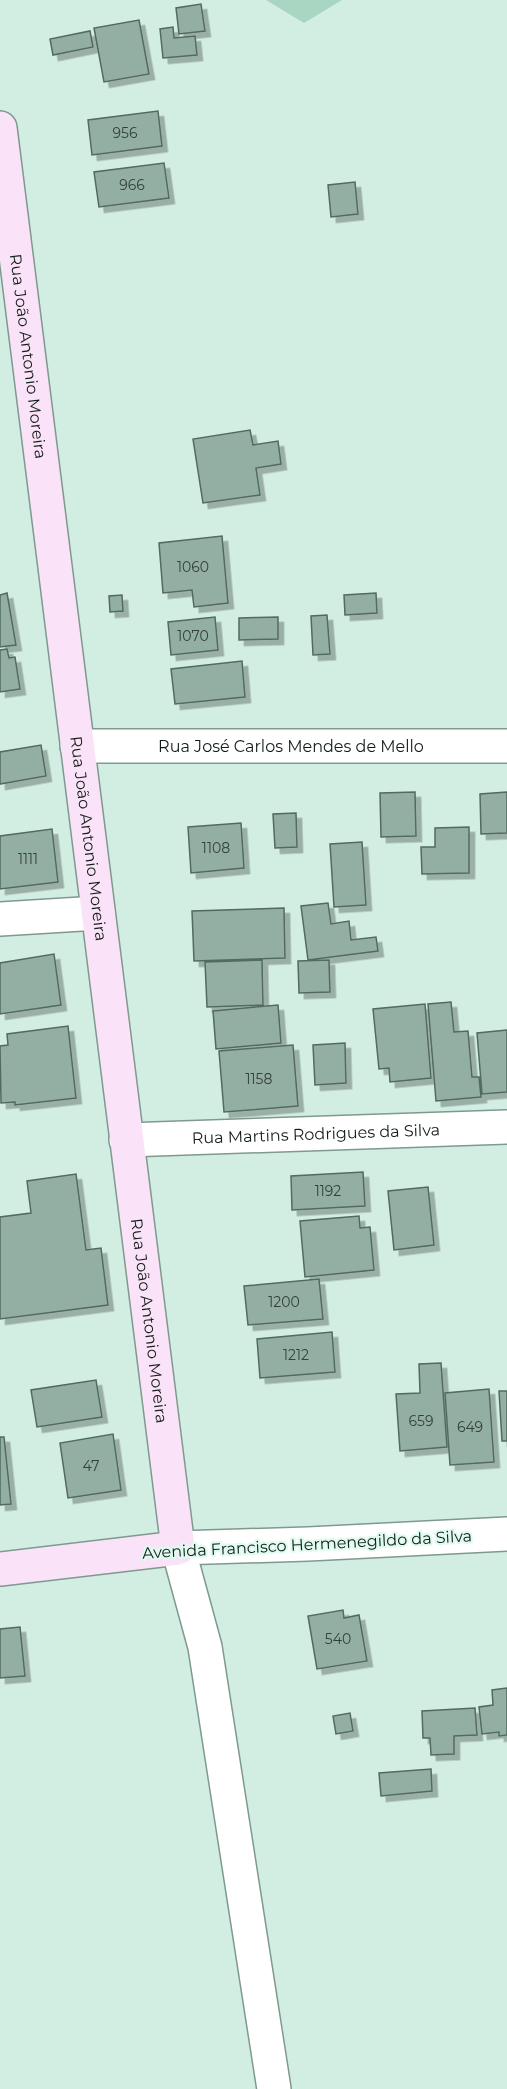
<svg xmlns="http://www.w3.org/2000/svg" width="507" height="2089" font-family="Montserrat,sans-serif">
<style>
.green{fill:#a9d5c3}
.building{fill:#93aea3;stroke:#526b61;stroke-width:1.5;filter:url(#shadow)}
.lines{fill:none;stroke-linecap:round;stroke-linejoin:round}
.minor-casing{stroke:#7f998e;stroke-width:36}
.tertiary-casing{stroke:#7f998e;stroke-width:36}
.secondary-casing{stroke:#7f998e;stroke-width:36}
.minor{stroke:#fff;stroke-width:33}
.tertiary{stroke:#fff;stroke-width:33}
.secondary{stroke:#fae2f8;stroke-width:33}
.labels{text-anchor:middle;stroke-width:4.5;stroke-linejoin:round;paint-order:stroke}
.number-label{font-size:14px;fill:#33413c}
.street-label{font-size:16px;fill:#131d19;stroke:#dffbef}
</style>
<defs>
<filter id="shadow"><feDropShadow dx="5.5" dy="5.5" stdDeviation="0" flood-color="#0004"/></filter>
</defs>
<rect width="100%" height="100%" fill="#d2eee2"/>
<path class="green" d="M266,0H342L304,23Z"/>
<path class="building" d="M201,4L205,31L179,34L176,8Z
M139,20L149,74L104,82L94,28Z
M173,27L174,38L195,36L197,55L163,58L160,29Z
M90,31L93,47L53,55L50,39Z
M158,111L162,146L92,155L88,120Z
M164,163L169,198L99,207L94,172Z
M355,182L358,214L331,217L328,185Z
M250,430L253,445L278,441L281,464L256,468L260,495L203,503L193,439Z
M222,536L228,603L194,607L192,590L163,593L159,543Z
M7,593L16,645L0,647V595Z
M376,593L377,613L345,615L344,595Z
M122,595L123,611L110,612L109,596Z
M327,615L330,654L313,655L311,616Z
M215,617L218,650L171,655L168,622Z
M278,617V639L239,640V618Z
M7,649L9,658L15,657L20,689L0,692V650Z
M242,661L245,697L175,704L171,669Z
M41,745L46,776L0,784V752Z
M415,792L416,836L381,837L380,793Z
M507,792V833L481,834L480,794Z
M296,813L297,847L275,848L273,814Z
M241,823L244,868L191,873L188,827Z
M469,827V873L422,874L421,847H435V828Z
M52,829L58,882L0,889V836Z
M362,842L366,905L334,907L330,844Z
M328,903L331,924L349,921L351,940L376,937L378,951L308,960L301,906Z
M284,908L285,958L194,961L192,911Z
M54,954L61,1005L0,1014V963Z
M262,960L263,1005L207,1007L205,962Z
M329,960L330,992L299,993L298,961Z
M451,1002L454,1032L468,1031L472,1077H479L481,1097L436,1101L428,1004Z
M425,1004L431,1078L390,1082L389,1068L379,1069L373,1009Z
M278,1005L281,1043L216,1049L213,1011Z
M68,1026L76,1098L15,1105V1102L1,1103L0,1046L8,1045L7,1034Z
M507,1030V1092L482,1094L477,1033Z
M345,1043L346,1083L315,1085L313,1045Z
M293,1045L298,1106L224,1112L219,1051Z
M363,1172L365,1206L292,1210L291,1176Z
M76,1174L86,1250L101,1248L108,1305L0,1319V1217L31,1213L27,1181Z
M428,1187L434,1245L394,1250L388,1191Z
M359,1216L360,1228L370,1227L374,1270L305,1277L300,1221Z
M319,1279L323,1319L248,1325L244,1286Z
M332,1332L335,1372L260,1378L257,1339Z
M441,1363L447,1447L400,1451L396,1394L420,1393L419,1364Z
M96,1380L102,1417L37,1427L31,1390Z
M489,1389L494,1462L450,1465L445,1393Z
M499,1391H507V1441H502Z
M113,1434L121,1490L68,1498L60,1443Z
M0,1437H4L11,1504L0,1505Z
M343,1610L344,1618L359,1615L367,1661L317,1669L308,1616Z
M20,1627L25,1676L0,1678V1629Z
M507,1688V1735L499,1736V1732L482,1734L479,1707L493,1705L492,1690Z
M475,1708L477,1735L454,1736V1754L431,1755L430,1738H423L422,1711Z
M350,1713L353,1731L336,1734L333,1716Z
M431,1769L432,1791L381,1796L379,1773Z"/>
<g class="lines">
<g class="minor-casing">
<g id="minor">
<path id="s1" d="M77,746H507"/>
<path d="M0,919L98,913"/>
<path id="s2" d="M126,1140L507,1127"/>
<path d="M178,1548L205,1647L274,2089"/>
</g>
</g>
<g class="tertiary-casing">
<path id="tertiary" d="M178,1548L308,1544L507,1534"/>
</g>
<g class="secondary-casing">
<g id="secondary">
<path id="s3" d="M0,128L178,1548L0,1569"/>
</g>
</g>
<use href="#minor" class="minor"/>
<use href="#tertiary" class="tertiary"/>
<use href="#secondary" class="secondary"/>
</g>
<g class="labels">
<g class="number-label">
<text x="125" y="138">956</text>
<text x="132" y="190">966</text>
<text x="193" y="572">1060</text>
<text x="193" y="641">1070</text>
<text x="216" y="853">1108</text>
<text x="28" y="864">1111</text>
<text x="259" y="1084">1158</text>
<text x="328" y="1196">1192</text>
<text x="284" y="1307">1200</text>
<text x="296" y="1360">1212</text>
<text x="421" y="1426">659</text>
<text x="470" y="1432">649</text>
<text x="91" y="1471">47</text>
<text x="338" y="1644">540</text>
</g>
<g class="street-label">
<text dy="6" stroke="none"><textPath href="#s3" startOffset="230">Rua João Antonio Moreira</textPath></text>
<text dy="6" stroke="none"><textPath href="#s1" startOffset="214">Rua José Carlos Mendes de Mello</textPath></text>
<text dy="6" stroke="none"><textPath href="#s3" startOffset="716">Rua João Antonio Moreira</textPath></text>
<text dy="6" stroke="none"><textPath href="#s2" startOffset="190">Rua Martins Rodrigues da Silva</textPath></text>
<text dy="6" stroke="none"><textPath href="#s3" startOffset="1202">Rua João Antonio Moreira</textPath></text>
<text transform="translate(307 1544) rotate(-3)" y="6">Avenida Francisco Hermenegildo da Silva</text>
</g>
</g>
</svg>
